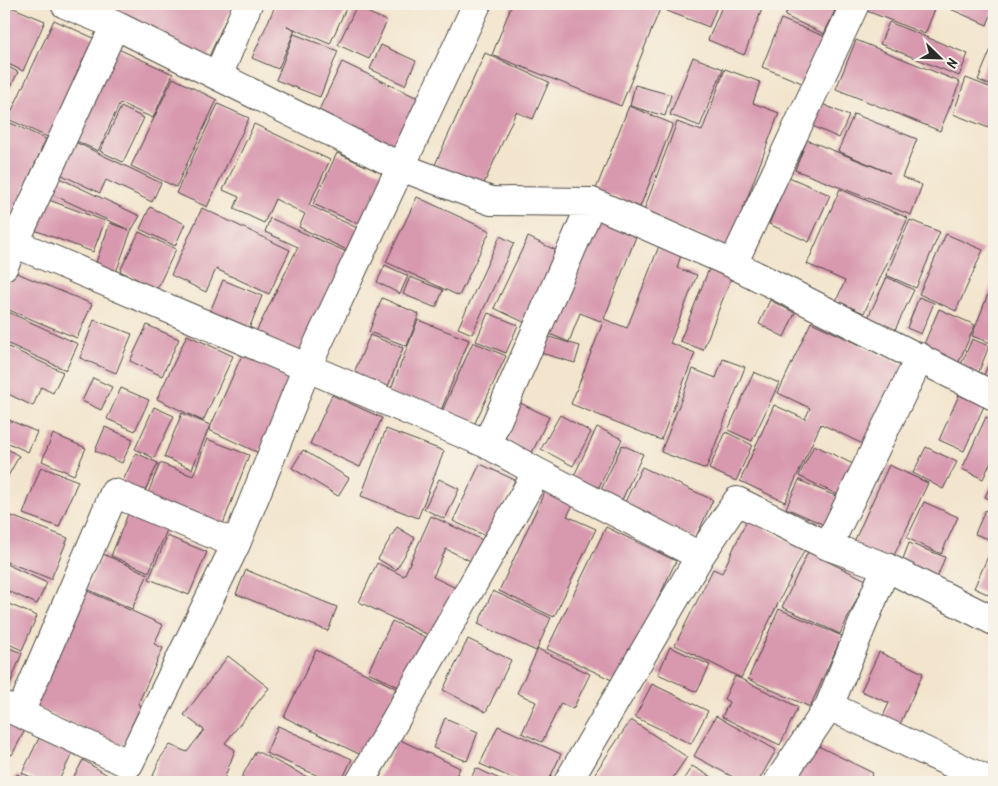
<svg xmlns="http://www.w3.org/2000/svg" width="998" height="786" font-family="Kalam,sans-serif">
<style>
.building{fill:#d899af}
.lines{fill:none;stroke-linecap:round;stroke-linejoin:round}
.street-casing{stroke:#494743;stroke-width:30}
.street{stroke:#fff;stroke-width:28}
</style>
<rect width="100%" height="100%" fill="#f7f3e8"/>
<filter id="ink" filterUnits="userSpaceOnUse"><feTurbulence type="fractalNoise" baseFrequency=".02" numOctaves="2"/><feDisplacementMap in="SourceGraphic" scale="10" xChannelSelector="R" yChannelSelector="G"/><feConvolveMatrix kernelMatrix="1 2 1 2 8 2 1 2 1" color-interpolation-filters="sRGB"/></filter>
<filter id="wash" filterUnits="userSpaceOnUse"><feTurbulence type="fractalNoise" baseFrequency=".0096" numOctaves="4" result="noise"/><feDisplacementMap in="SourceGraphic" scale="20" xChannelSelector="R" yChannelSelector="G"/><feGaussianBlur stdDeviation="1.12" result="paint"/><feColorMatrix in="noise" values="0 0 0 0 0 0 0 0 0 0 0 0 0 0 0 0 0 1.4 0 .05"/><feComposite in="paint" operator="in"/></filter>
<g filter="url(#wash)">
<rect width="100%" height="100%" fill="#f3e5cd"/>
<g id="blocks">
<path class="building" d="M4,4L45,21L23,71L4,62Z
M94,4H233L207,61Z
M276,4H348L330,44L287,26L295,30L278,69L252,58Z
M512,4H662L621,106L492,55Z
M670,4H718L709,27L667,11Z
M723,4H764L744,55L708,40Z
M790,4H838L824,34L785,16Z
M865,4H937L925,34L862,9Z
M939,4H994V7L987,25Z
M356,7L387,21L369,59L338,45Z
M781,19L826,37L807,85L762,67Z
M54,20L100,41L54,140L8,119Z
M889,22L968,54L959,76L880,44Z
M294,34L338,51L320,97L276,80Z
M856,40L960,82L940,131L836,89Z
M994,42V87L978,80Z
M381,45L416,61L405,85L370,69Z
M116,48L173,74L153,118L120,103L98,151L74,140Z
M485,53L549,82L533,119L516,112L482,188L434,167Z
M693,57L723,69L700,126L670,115Z
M342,62L420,99L396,151L317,114Z
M4,65L18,72L4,101Z
M725,69L760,82L753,103L779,113L729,247L642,215L677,122L702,131Z
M173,78L217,100L176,187L131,166Z
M966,78L994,89V130L953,114Z
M635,85L671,95L665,116L630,106Z
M820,103L849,116L839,138L810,125Z
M218,104L249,118L207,207L176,193Z
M629,106L673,124L640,207L596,189Z
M121,107L144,118L123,162L100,151Z
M854,114L917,139L902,177L922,185L911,215L795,170L807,140L890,173L838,151Z
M4,120L46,139L4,234Z
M254,124L330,160L309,205L359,229L349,251L299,227L305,214L275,199L264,223L234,209L239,197L223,190Z
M75,142L161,183L152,202L106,180L100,193L60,174Z
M337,153L384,174L361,225L313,204Z
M57,177L140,216L131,231L115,275L94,268L110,223L129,230L49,193Z
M789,177L830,195L809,242L769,224Z
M840,189L908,218L864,313L836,301L845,281L807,264Z
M41,197L105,221L93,252L29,228Z
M417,197L490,231L459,296L386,262Z
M150,207L185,224L175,246L140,229Z
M202,208L290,250L269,294L216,269L206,292L171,275Z
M593,217L637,234L604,319L627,328L659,246L681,255L677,268L697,275L670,343L695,353L661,440L571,404L603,322L580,313L569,342L547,333Z
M270,218L349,253L302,358L254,336L298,247L265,232Z
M910,220L940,232L916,288L886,275Z
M139,232L176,249L157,289L120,271Z
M946,234L983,250L956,311L919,294Z
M500,236L514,243L472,334L458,328Z
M528,237L568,256L534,327L494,308Z
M385,265L408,276L400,294L377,282Z
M709,269L731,278L703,350L680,341Z
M12,271L92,304L77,338L4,308V292Z
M410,277L443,290L436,308L403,294Z
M887,277L914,290L892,336L865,324Z
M994,278V344L972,336Z
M223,280L262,296L247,334L207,319Z
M919,297L934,303L921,334L907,328Z
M382,298L419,314L407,346L369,332Z
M770,300L795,313L784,337L759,324Z
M939,309L975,325L957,366L921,351Z
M4,310L78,344L66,370L4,342Z
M488,313L518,325L506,353L476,341Z
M94,320L132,334L116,373L80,358Z
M418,320L469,340L440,413L389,394Z
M811,322L903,365L867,446L821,424L785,502L740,481L774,405L805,419L810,408L778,393Z
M147,325L179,339L162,376L130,361Z
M187,335L233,356L203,421L157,399Z
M370,335L403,348L387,389L353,375Z
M546,336L580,346L575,363L541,353Z
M972,339L989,346L978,374L960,367Z
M473,342L506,356L474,425L440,416Z
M4,345L63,372L53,393L41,387L33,406L4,392Z
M245,348L295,370L259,453L209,430Z
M994,351V379L984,375Z
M723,359L745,367L706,469L661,452L693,369L716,378Z
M754,372L779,383L752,441L728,430Z
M93,378L112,387L101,410L82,401Z
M121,388L149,400L135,431L107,419Z
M332,395L382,418L360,467L310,444Z
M959,395L984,406L964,451L939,440Z
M516,401L549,417L530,457L497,442Z
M154,407L174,416L154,458L135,449Z
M182,413L210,425L192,469L164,457Z
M560,415L591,432L573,466L541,449Z
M986,417L994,421V455L983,479L962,469Z
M9,420L37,432L28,452L4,441V432Z
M105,427L133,439L122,463L95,451Z
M597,427L622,439L597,491L572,480Z
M386,429L444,451L418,518L361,496Z
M726,432L752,445L736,481L709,469Z
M53,434L86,448L74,475L42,461Z
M207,439L249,455L220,532L144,503L160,463L193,476Z
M622,445L643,454L621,502L600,492Z
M814,445L857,466L842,497L799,476Z
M4,447L19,456L7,478L4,476Z
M926,447L957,462L943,489L913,473Z
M303,450L349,478L338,496L292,468Z
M136,453L158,463L143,495L121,485Z
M480,464L515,480L488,537L453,521Z
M889,465L928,483L890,564L852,546Z
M41,467L78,481L59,527L23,514Z
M642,467L713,500L695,539L623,506Z
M994,478V501L985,497Z
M439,479L459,489L445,519L424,509Z
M799,480L840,498L827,526L786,508Z
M545,491L573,505L567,516L596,529L554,617L499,591Z
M924,502L958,517L941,554L907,538Z
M985,510L994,514V541L975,534Z
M4,513L68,538L51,579L4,561Z
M128,514L167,530L149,572L111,556Z
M431,516L487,542L477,564L446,549L433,577L456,588L433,637L359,602L377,563L404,576Z
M747,520L805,549L741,678L675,645L713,569L722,573Z
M397,527L415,538L396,570L378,559Z
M606,527L676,561L618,683L547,649Z
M167,536L207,552L189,595L149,579Z
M909,543L945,557L934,586L898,572Z
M808,552L866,580L840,634L782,607Z
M990,552L994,553V597L974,588Z
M103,554L148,574L132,609L87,589Z
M4,563L47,583L37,604L4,589Z
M246,570L337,607L328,631L236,594Z
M81,588L163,625L154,644L163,648L138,704L141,706L122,746L29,704Z
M493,591L551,618L536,651L478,624Z
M4,602L37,616L22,650L4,642Z
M779,609L842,636L810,707L748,679Z
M392,621L427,638L403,689L368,672Z
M468,639L511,660L486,712L443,690Z
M4,646L22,653L8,689L4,687Z
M670,647L710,665L697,692L658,674Z
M538,649L590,674L573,709L561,703L542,742L522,733L536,702L517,693Z
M316,650L396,688L363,756L284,717Z
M879,652L923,673L897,731L880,723L889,703L861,691Z
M228,656L269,688L225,743L235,750L223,782H162L152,779L159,760L170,745L187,752L204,730L184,715Z
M735,676L798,707L780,745L722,717L729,702L724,699Z
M652,684L708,711L691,744L635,717Z
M4,713L27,726L12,755L4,750Z
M716,716L776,750L758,782H742L694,756Z
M445,718L478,732L467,761L433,748Z
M631,720L687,757L670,782H589Z
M278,726L352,759L341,782H332L266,753Z
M498,726L561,754L548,782H521L480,764Z
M41,734L74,750L58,782H42L22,773Z
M398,739L460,768L453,782H385L379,779Z
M812,743L873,773L868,782H793Z
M256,751L317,782H239Z
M83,760L114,779L112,782H71Z
M692,766L720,782H682Z
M476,768L506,782H469Z
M17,774L33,782H12Z
M123,775L136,782H119Z"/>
</g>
</g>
<g filter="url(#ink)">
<use href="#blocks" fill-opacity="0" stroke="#494743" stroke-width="1"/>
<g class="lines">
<g class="street-casing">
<path id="street" d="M65,4L115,25L401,167L491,201L592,202L733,264L994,396
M218,76L248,4
M14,243L487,444L537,472
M733,264L855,4
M4,266L115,25
M487,444L592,202
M828,546L920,357
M4,706L129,764L236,544L307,367L477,4
M829,706L991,782
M20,713L114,493L236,544
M360,782L537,472L700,556
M568,782L700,556L737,501L828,546L886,567L994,621
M778,782L829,706L886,567"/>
</g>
<use href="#street" class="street"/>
</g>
</g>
<rect width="998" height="786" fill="none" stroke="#f7f3e8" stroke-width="20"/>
<g transform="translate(940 58) rotate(113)" stroke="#f7f3e8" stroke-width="4" paint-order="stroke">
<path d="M0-4L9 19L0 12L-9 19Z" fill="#2b2b2b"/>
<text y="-8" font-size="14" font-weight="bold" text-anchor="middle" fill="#2b2b2b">N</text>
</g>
</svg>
